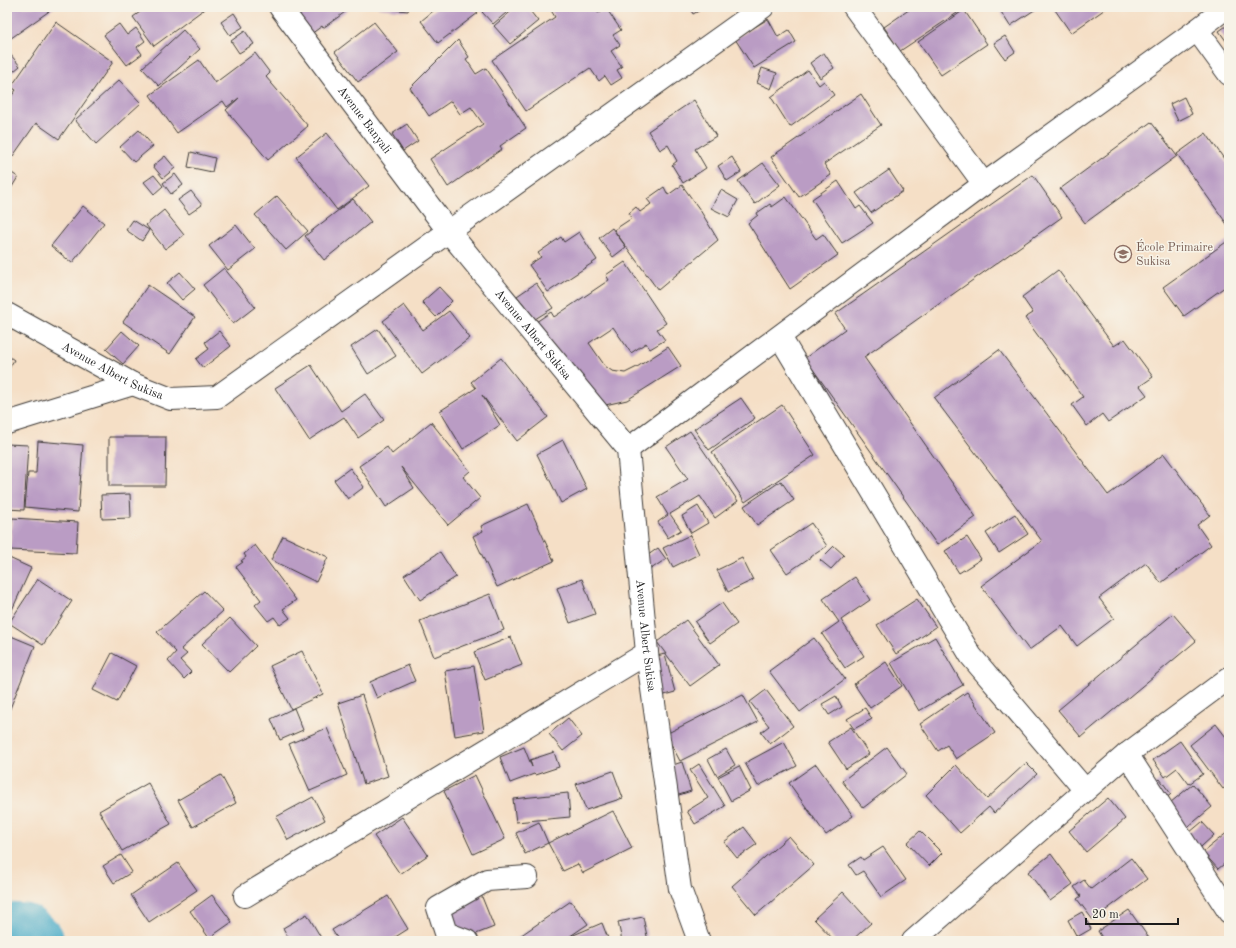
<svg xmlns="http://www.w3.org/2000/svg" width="1236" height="948" font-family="'Old Standard TT',serif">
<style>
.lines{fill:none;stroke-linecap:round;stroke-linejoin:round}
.river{stroke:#48abc8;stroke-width:55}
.building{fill:#ba9cc4}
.minor-casing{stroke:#3d3936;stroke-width:24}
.minor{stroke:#fff;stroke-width:22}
.labels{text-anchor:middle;stroke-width:3;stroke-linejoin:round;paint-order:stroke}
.street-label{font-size:12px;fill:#1c1c1c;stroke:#f7f3e8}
.education-label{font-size:12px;fill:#785e54;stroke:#f7f3e8;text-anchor:start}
</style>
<rect width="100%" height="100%" fill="#f7f3e8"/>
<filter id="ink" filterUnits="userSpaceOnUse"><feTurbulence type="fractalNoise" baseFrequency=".025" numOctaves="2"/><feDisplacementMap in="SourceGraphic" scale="8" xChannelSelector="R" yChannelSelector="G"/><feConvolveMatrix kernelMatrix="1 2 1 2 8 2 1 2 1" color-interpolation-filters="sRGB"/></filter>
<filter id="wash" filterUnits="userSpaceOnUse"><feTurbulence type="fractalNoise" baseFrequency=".012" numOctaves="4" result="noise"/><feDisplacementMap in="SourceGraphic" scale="16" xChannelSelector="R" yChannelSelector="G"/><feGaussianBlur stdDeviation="0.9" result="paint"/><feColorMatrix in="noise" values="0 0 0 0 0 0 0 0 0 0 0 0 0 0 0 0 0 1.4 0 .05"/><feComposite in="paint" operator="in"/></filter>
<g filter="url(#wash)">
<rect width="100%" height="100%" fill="#f5dfc6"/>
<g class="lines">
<path class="river" d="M7,930L24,931L37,941"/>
</g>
<g id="blocks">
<path class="building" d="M7,7H55L7,41Z
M147,7H207L154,46L133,17Z
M283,7H352L323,28L322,26L299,43Z
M378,7H409L408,11L378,8Z
M438,7H473L478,13L438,43L421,21Z
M488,7H513L493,24L482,12Z
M516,7H527L538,21L510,44L494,26Z
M549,7H594L598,13L606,8L621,30L613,35L620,45L611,51L622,67L617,70L622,78L611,85L605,76L599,81L590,68L526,111L492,60L555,17Z
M689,7H706L693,14Z
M913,7H966L900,51L884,27Z
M998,7H1039L1010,26Z
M1053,7H1108L1071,33Z
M964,10L987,44L941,75L918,42Z
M234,13L243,27L230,35L221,22Z
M768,19L778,37L789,30L796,42L754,68L735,39Z
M56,22L113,62L59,139L36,123L13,156L7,152V102L16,90L11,87Z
M374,22L398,52L358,82L335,52Z
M119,24L127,35L136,28L145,41L137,47L142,54L127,65L104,35Z
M1229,24V45L1219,31Z
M183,30L200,49L159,86L142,68Z
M245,31L254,44L239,53L231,41Z
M1005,36L1015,52L1005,59L994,43Z
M458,40L469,57L466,59L476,74L486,68L526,128L500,146L502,149L448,187L430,159L483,124L471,107L460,114L451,101L429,116L410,88Z
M255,53L270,73L266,77L308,126L268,160L226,110L239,98L227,107L223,101L177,133L150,95L199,60L215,83Z
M824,53L834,68L820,78L810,63Z
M10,54L20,66L8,76L7,75V57Z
M762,68L777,73L771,89L757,83Z
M808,70L819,85L824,81L834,95L790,127L771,97Z
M119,80L141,103L96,144L75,120Z
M861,94L881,125L824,164L831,175L799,197L771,157Z
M1184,97L1192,114L1178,121L1170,104Z
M694,100L716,136L695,149L706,168L683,183L672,165L677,161L668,145L660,150L648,131Z
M1151,122L1177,156L1085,223L1060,189Z
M407,124L418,141L403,151L392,134Z
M139,130L153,146L134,162L120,147Z
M327,133L369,186L337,210L296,157Z
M1206,133L1229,166V227L1177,154Z
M191,152L215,158L212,172L188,167Z
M165,156L175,168L163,178L153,166Z
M732,157L741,172L727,181L718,166Z
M763,163L780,185L755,204L738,181Z
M7,170L18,177L7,195Z
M889,170L903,191L871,213L856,193Z
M175,174L183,185L171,194L163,183Z
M154,175L163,186L154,194L144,182Z
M1033,175L1062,217L864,357L976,517L937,545L805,358L845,329L835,314Z
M838,181L856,209L860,206L873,223L842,243L812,199Z
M682,185L700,210L718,240L658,290L614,230L632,218L629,213L636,207L640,212L651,204L647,199L664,187L668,195Z
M721,190L738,200L729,217L711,208Z
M191,191L202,205L189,214L178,200Z
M277,196L308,231L286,250L255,215Z
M786,197L816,239L823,234L838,255L790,289L748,223L758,215L757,213L770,204L772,207Z
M353,199L371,222L324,260L305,236Z
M83,206L104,223L72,263L51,246Z
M164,210L184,235L165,249L146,225Z
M133,220L149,230L142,241L126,230Z
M236,225L255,249L228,270L209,246Z
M612,228L626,247L613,257L599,238Z
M579,232L597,260L548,292L529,265L541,257L538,253L561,237L564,242Z
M1229,240V284L1184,316L1163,287Z
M625,262L666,323L657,329L665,340L650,349L646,343L631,353L613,327L589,343L605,366L612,371L625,373L637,367L668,347L681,366L627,400L601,406L533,324L551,312L554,317L609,280L606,275Z
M224,268L255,307L233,324L203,285Z
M1058,270L1114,346L1125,339L1153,377L1140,386L1147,395L1108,422L1102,414L1087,426L1072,405L1083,397L1025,318L1033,313L1022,297Z
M180,272L195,289L182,300L167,283Z
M536,283L553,308L535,319L517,296Z
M148,285L195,317L170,354L123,322Z
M439,287L452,301L436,317L422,302Z
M404,305L423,330L449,311L470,338L422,374L383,321Z
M378,329L396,356L368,374L351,347Z
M122,331L139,346L123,364L106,349Z
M219,331L231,346L203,368L196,359L209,349L205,342Z
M999,350L1108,495L1164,454L1210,515L1197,525L1211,545L1161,583L1146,563L1099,598L1114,618L1077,646L1062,626L1029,650L981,586L1042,541L934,398Z
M7,355L14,360L7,372Z
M501,358L548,417L517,441L482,395L500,425L463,449L440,411L476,388L471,382Z
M311,365L341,411L365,394L384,420L358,438L344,417L309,440L275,388Z
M741,398L755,418L709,450L694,429Z
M782,405L815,455L745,502L712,452Z
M431,422L470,471L463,477L480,498L448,525L401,467L414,488L386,507L359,466L387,447L392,454Z
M690,431L738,501L715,518L700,496L670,514L681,530L668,538L658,522L668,515L657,497L688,479L666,447Z
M109,437H166L165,486H109Z
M563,440L587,489L561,503L537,454Z
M38,441L83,445L78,512L25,507L28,473H36Z
M7,444L28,445L24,510L7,509Z
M350,468L364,487L348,499L334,480Z
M781,481L794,500L757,525L744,506Z
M130,494L131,518L102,519L101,495Z
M528,504L554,561L497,587L473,536L483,531L481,526Z
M698,506L708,523L691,533L682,516Z
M1015,514L1028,534L999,553L986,533Z
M12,518L78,522L76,553L10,550Z
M811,523L827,546L787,573L771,550Z
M690,535L699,554L673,567L663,548Z
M283,536L328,557L316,582L271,560Z
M967,537L981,559L959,573L945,551Z
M255,545L296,600L283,609L290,618L280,625L274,617L268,621L255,605L261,600L236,567L243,562L241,561L246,557L244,554Z
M834,546L844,555L831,569L820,560Z
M658,548L666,559L651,569L644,558Z
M440,552L456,577L420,600L404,575Z
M7,557L31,568L7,621Z
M742,558L753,580L728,592L717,570Z
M855,577L870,600L841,620L864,656L845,668L822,634L839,622L823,599Z
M38,579L72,601L43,645L9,623Z
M582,579L595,614L570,623L557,588Z
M204,591L223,611L181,649L187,654L180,660L191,672L184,679L168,661L176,652L157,632Z
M490,594L504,630L434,657L420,621Z
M917,599L936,627L896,654L877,625Z
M722,603L737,624L710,643L695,622Z
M1173,614L1196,641L1081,737L1058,710Z
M230,618L256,646L229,672L202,644Z
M686,620L719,665L690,686L657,642Z
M11,636L35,646L7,716V647Z
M511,637L522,665L485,680L474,652Z
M935,637L963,685L919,711L891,663Z
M814,638L845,679L800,712L769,671Z
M302,651L323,694L291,709L270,666Z
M112,653L136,666L117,702L93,690Z
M665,654L675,692L654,698L644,659Z
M886,662L902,686L870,708L854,684Z
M408,665L415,681L377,698L370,682Z
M474,666L484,731L455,736L445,671Z
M766,690L793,726L770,744L761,732L769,726L750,702Z
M967,692L995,733L956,759L947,745L938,751L920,724Z
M362,695L388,776L364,784L338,703Z
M743,695L758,722L680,761L666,734Z
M836,696L842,707L829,715L822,704Z
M294,708L303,730L280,740L271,719Z
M865,708L872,719L854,729L847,719Z
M568,718L582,736L563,751L549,734Z
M1216,724L1229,741V784L1223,789L1190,745Z
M851,727L869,754L846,769L828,742Z
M327,728L347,775L310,791L289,744Z
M1180,741L1203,774L1189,784L1177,768L1165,777L1153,760Z
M784,742L797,766L758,786L745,763Z
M524,747L532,767L530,760L554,752L559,767L535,775L534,774L510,783L500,757Z
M887,747L907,774L863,808L842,781Z
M726,749L735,765L717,776L708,759Z
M682,762L691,791L670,798L661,769Z
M1026,763L1037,774L994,813L989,807L960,833L926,795L956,765L987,799Z
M699,764L725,806L695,824L687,811L708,798L690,770Z
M816,764L853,816L826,835L789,783Z
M739,766L751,790L731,801L718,777Z
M613,771L623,798L586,810L576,784Z
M221,775L236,803L193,827L178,800Z
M475,775L505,839L473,854L444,791Z
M1160,779L1171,794L1155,808L1143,793Z
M148,783L171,824L122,851L99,811Z
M1193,784L1212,807L1178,835L1159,812Z
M568,793L570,817L516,822L513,799Z
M313,797L325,820L288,840L276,817Z
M1108,798L1125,819L1086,852L1069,831Z
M613,811L632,848L583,873L578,864L563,871L548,843Z
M402,817L428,855L400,874L374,836Z
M539,822L548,843L525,854L516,833Z
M1202,822L1214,835L1190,857L1177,843Z
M744,827L757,844L737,858L724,842Z
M920,831L942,853L929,866L907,843Z
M1229,831V860L1218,869L1203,852Z
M789,836L814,865L756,915L732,886Z
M883,847L906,880L881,897L863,871L856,875L849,865L861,857L863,860Z
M1051,854L1073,884L1050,901L1028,872Z
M121,855L132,872L114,883L103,866Z
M1131,858L1147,879L1093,920L1077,899L1081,896L1074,887L1084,880L1091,889Z
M178,863L197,890L149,922L131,895Z
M480,892L494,927L458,941L435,910Z
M843,892L871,923L851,941H835L814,919Z
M212,895L232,922L209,938L190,911Z
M388,896L408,929L389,941H339L332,930Z
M571,901L588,924L563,941H519L517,938Z
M1129,910L1151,941H1104L1098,931Z
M1082,912L1091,929L1077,937L1068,920Z
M307,914L323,941H281L288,937L283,928Z
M643,917L648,941H622L618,922Z
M602,923L609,941H571L569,937Z"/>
</g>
</g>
<g filter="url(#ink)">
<use href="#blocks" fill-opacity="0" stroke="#3d3936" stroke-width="1"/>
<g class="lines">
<g class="minor-casing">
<g id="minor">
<path id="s1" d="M280,7L449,232L628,449L647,653L680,889L699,941"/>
<path d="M854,7L984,184"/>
<path d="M1197,30L1229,74"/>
<path id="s2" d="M7,314L133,384L171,399L217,397L763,7"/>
<path d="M780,337L971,656L1085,790"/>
<path d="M7,423L133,384"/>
<path d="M628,449L984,184L1197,30L1227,7"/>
<path d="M1127,754L1229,912"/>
<path d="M245,896L647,653"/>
<path d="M467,941L446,933L438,908L487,880L527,877"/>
<path d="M913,941L1127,754L1229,678"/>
</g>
</g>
<use href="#minor" class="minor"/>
</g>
</g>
<defs>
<g id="school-ring" transform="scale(0.9)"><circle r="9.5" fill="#f7f3e8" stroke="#8d6e63" stroke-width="1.5"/><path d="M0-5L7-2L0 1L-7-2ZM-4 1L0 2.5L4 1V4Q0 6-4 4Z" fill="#8d6e63"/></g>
</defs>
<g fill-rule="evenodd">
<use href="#school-ring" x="1123" y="254"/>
</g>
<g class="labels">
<g class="street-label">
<text dy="4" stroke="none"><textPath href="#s1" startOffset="141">Avenue Banyali</textPath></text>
<text dy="4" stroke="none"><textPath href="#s1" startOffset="414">Avenue Albert Sukisa</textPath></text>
<text dy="4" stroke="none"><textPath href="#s2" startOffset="120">Avenue Albert Sukisa</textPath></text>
<text dy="4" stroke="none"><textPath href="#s1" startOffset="750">Avenue Albert Sukisa</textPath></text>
</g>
<g class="education-label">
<text x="1136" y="251">École Primaire<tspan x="1136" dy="14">Sukisa</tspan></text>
</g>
</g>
<rect width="1236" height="948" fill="none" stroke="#f7f3e8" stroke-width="24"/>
<path d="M1086 918v6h92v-6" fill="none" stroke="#1c1c1c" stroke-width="2"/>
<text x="1092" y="918" font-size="12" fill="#1c1c1c" stroke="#f7f3e8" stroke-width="3" paint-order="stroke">20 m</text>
</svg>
